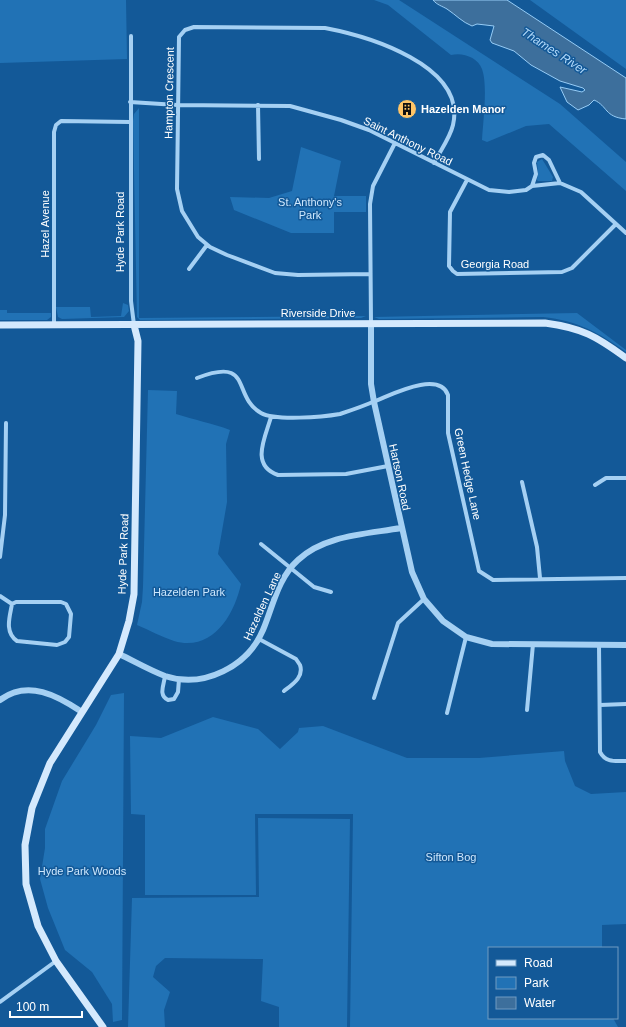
<svg xmlns="http://www.w3.org/2000/svg" width="626" height="1027" font-family="Helvetica,sans-serif">
<style>
.green{fill:#2172b5}
.water{fill:#3d6f9c;stroke:#96ccf6}
.lines{fill:none;stroke-linecap:round;stroke-linejoin:round}
.minor{stroke:#a5d0f3;stroke-width:4}
.tertiary{stroke:#a5d0f3;stroke-width:6}
.secondary{stroke:#d4e9fd;stroke-width:7}
.labels{text-anchor:middle;stroke-width:3;stroke-linejoin:round;paint-order:stroke}
.street-label{font-size:11px;fill:#fff;stroke:#135998}
.poi-label{font-size:11px;font-weight:bold;fill:#fff;stroke:#135998;text-anchor:start}
.park-label{font-size:11px;fill:#cde7fd;stroke:#135998}
.water-label{font-size:12px;font-style:italic;fill:#b1d9fa;stroke:#135998}
</style>
<rect width="100%" height="100%" fill="#135998"/>
<path class="green" d="M0,0H126L127,59L0,63Z
M374,0H399L560,104L626,162V191L549,124L526,126L487,142L482,140C483,121 488,86 482,69C478,57 462,52 451,55L388,5Z
M530,0H626V69Z
M139,108V318L366,316L361,318L140,320L137,317L133,121L134,114Z
M301,147L341,161L334,196H366V212H334V233H291L234,210L230,197L269,198L292,191Z
M542,159L553,177L552,181H538L537,180L538,173L537,162Z
M123,303L128,305L129,311L124,317L62,319L58,317L56,307H90L91,317L121,316Z
M0,310H7V313H51V317L47,320H0Z
M577,313L626,350V352C598,332 578,321 543,317L379,319L374,317Z
M148,390L177,391L176,414C194,420 212,423 230,430L226,444L227,502L218,554L241,584C234,616 212,652 174,641C162,637 149,630 137,625L142,602L143,587Z
M124,693L122,1020L113,1022L112,1004L92,972L65,950L48,908L40,879L45,848V829L62,781L96,725L111,695Z
M213,717L258,729L280,749L298,732L299,728L323,726L407,758H479L564,751L565,761L575,786L591,794L626,792V924L602,925V948H489V1018H613L618,1027H350L353,814H255L256,895H145V815L131,814L130,736L161,738Z
M258,818L350,819L347,1027H279V1007L261,1001L263,959L165,958L156,966L153,977L170,992L164,1010L165,1027H128L132,898L259,897Z"/>
<path class="water" d="M433,0H507L626,78V119C604,117 608,106 594,100L589,105L578,110L567,102L560,87L582,92L585,90L583,88L560,81L531,65L514,51L492,43L490,40L494,26L477,24L472,26C462,22 456,15 447,9C442,6 437,5 433,0Z"/>
<g class="lines">
<path class="minor" d="M131,36V301L134,325
M130,102L177,105L290,106L341,120L369,130L489,190L509,192L526,190L532,186L560,183L581,192L626,233
M258,105L259,159
M467,180L450,212L449,266L453,271L457,274L562,272L572,268L616,224
M532,186L536,174L534,163L536,157L543,155L549,160L560,183
M189,269L207,245
M370,274L298,275L275,273L227,255L210,247L198,237L182,211L177,189L179,37L185,30L194,27L325,28C367,36 467,65 453,125C450,138 440,151 434,163
M371,323L370,204L373,186L395,143
M54,325V132L56,125L61,121L130,122
M197,378C254,356 231,396 261,413C275,421 323,417 340,414C352,410 364,406 375,401C391,395 439,370 448,395V433L479,571L493,580L626,578
M271,417C265,438 250,465 278,475L346,474L388,466
M522,482L537,547L540,578
M595,485L606,478H626
M261,544L314,587L331,592
M0,557L5,515L6,423
M0,596L12,604L16,602H61L66,604L71,614L69,637L65,642L57,645L17,641C4,632 10,616 12,604
M259,639L296,659L300,665C304,677 293,684 284,691
M599,645L600,752C606,763 615,761 626,761
M165,676C164,685 158,695 168,700L174,699L178,692L179,679
M374,698L398,623L424,599
M600,705L626,704
M527,710L533,644
M447,713L466,637
M0,1002L56,961"/>
<path class="tertiary" d="M371,323V384L374,402L412,572L424,599L443,621L466,637L492,644L626,645
M119,654C134,661 149,670 165,676C204,689 248,666 263,630C273,606 278,578 298,560C324,535 367,534 401,528
M0,700C28,679 58,696 82,712"/>
<path class="secondary" d="M0,325L545,323C582,328 596,336 626,358
M103,1027L56,961L38,926L26,884L25,845L32,808L50,763L119,654L129,621L134,594L138,341L134,325"/>
</g>
<defs>
<g id="building-disc" transform="scale(1)"><circle r="9.5" fill="#ffc567" stroke="#135998"/><path d="M-4-6H4V6H1V3H-1V6H-4ZM-2.5-4.3h1.7v1.8h-1.7ZM.8-4.3h1.7v1.8H.8ZM-2.5-1h1.7V.8h-1.7ZM.8-1h1.7V.8H.8Z" fill="#111"/></g>
</defs>
<g fill-rule="evenodd">
<use href="#building-disc" x="407" y="109"/>
</g>
<g class="labels">
<g class="street-label">
<text transform="translate(169 93) rotate(-89)" y="4">Hampton Crescent</text>
<text transform="translate(408 141) rotate(26)" y="4">Saint Anthony Road</text>
<text transform="translate(45 224) rotate(-90)" y="4">Hazel Avenue</text>
<text transform="translate(120 232) rotate(-90)" y="4">Hyde Park Road</text>
<text x="495" y="268">Georgia Road</text>
<text x="318" y="317">Riverside Drive</text>
<text transform="translate(468 474) rotate(78)" y="4">Green Hedge Lane</text>
<text transform="translate(400 477) rotate(78)" y="4">Hartson Road</text>
<text transform="translate(123 554) rotate(-88)" y="4">Hyde Park Road</text>
<text transform="translate(262 606) rotate(-65)" y="4">Hazelden Lane</text>
</g>
<g class="poi-label">
<text x="421" y="113">Hazelden Manor</text>
</g>
<g class="park-label">
<text x="310" y="206">St. Anthony's<tspan x="310" dy="13">Park</tspan></text>
<text x="189" y="596">Hazelden Park</text>
<text x="451" y="861">Sifton Bog</text>
<text x="82" y="875">Hyde Park Woods</text>
</g>
<g class="water-label">
<text transform="translate(554 51) rotate(33)" y="4">Thames River</text>
</g>
</g>
<rect x="488" y="947" width="130" height="72" fill="#135998" stroke="#719bc1"/>
<rect x="496" y="960" width="20" height="6" fill="#d4e9fd" stroke="#719bc1"/>
<text x="524" y="967" font-size="12" fill="#ffffff">Road</text>
<rect x="496" y="977" width="20" height="12" fill="#2172b5" stroke="#719bc1"/>
<text x="524" y="987" font-size="12" fill="#ffffff">Park</text>
<rect x="496" y="997" width="20" height="12" fill="#3d6f9c" stroke="#719bc1"/>
<text x="524" y="1007" font-size="12" fill="#ffffff">Water</text>
<path d="M10 1011v6h72v-6" fill="none" stroke="#ffffff" stroke-width="2"/>
<text x="16" y="1011" font-size="12" fill="#ffffff" stroke="#135998" stroke-width="3" paint-order="stroke">100 m</text>
</svg>
